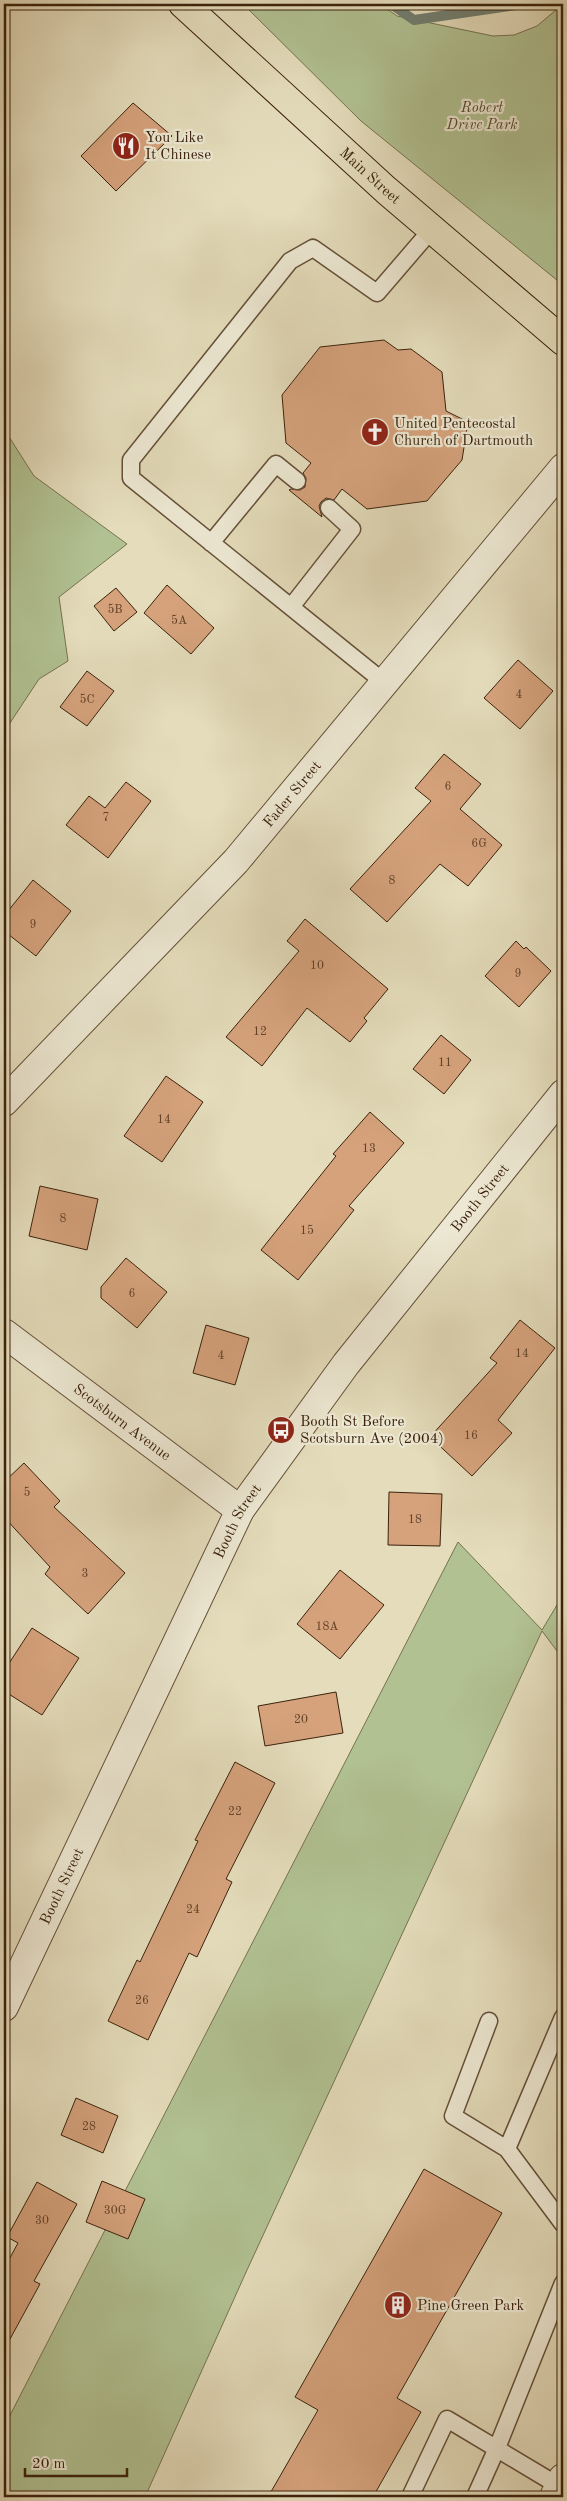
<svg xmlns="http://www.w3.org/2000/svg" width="567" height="2501" font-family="'Old Standard TT',serif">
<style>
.green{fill:#b1c192;stroke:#76724f}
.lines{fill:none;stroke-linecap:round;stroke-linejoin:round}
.stream{stroke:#717e70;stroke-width:10}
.building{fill:#d5a27c;stroke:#3b220c}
.service-casing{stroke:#655038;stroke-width:19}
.minor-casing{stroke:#655038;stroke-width:30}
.primary-casing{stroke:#3b220c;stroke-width:30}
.service{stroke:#ede8d3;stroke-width:16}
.minor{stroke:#ede8d3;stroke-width:28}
.primary{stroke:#e4dcbb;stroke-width:28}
.labels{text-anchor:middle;stroke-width:4.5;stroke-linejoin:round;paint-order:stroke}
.number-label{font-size:12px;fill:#624228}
.park-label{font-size:15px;font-style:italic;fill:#584a2e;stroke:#ede8d3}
.poi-label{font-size:15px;fill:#3b220c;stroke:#ede8d3;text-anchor:start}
.street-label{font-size:15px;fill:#3b220c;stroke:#ede8d3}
</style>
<rect width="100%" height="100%" fill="#e4dcbb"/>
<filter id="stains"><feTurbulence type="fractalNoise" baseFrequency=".004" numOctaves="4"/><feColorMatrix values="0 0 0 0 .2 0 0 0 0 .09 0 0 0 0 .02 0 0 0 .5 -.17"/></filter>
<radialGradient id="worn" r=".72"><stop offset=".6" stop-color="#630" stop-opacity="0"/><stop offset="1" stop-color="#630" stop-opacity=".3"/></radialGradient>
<path class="green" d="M243,4H380L397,16L493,36L514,35L537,26L563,4V285L361,121Z
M4,429L34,476L127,544L59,597L68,661L39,679L4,732Z
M458,1542L542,1630L563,1595V1659L542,1631L247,2270L145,2497H4V2427Z"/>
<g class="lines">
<path class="stream" d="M391,4L414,20L523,4"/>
</g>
<path class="building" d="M133,103L172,136L116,191L81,156Z
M384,340L398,350L411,349L442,372L446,411L468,422L462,460L427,501L367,509L342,489L334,500L326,498L321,502L319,506L322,517L289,490L291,489L300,490L305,487L306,478L303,473L311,463L286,443L282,395L320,347Z
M167,585L214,628L191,654L144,613Z
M116,588L137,612L114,631L94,606Z
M518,660L553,691L520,729L484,698Z
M87,671L114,691L87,726L60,707Z
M444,754L481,784L460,809L502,845L468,886L440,864L387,922L350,889L431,801L415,788Z
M126,782L151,801L108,858L66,825L89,796L105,808Z
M33,880L71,911L36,956L4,931V916Z
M305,919L388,989L364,1018L367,1021L350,1042L307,1008L262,1066L226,1037L299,951L287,941Z
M516,941L524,949L526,947L551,971L519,1007L485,976Z
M441,1035L471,1060L444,1094L413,1069Z
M166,1076L203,1102L162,1162L124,1136Z
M370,1112L404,1143L349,1206L354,1210L298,1280L261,1250L336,1156L333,1154Z
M40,1186L98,1199L87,1250L29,1236Z
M126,1258L167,1292L137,1328L101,1298V1287Z
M520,1320L555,1348L498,1420L512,1433L472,1476L430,1437L497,1363L490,1358Z
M206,1325L249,1338L235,1385L193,1373Z
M24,1463L60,1501L54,1507L125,1573L88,1614L45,1574L50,1567L4,1517V1482Z
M389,1492L442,1494L440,1546L388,1545Z
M340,1570L384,1605L340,1659L297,1624Z
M32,1628L79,1658L42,1715L4,1691V1671Z
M336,1692L343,1733L265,1746L258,1706Z
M235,1762L275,1783L226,1879L232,1882L197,1957L189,1953L148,2040L108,2021L137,1960L140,1962L198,1841L195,1840Z
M76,2098L118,2116L103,2153L61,2135Z
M424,2169L502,2213L397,2398L421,2412L373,2497H268L318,2410L295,2397Z
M102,2181L145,2199L128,2239L86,2222Z
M37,2182L77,2204L34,2281L40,2284L4,2350V2264L6,2265L18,2243L7,2237Z"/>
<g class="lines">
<g class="service-casing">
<path id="service" d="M211,543L276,464L297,481
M291,607L352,529L329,508
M385,683L131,478V460L290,261L313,248L377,293L432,229
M563,2017L507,2149L563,2224
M489,2021L453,2116L507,2149
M410,2497L447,2419L559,2486
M475,2497L497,2448L563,2283"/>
</g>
<g class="minor-casing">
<g id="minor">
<path id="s1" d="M4,1102L236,861L563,468"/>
<path id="s2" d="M4,1333L240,1510"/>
<path id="s3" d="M4,2007L240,1510L346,1364L563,1094"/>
<path d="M554,2497L563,2478"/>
</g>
</g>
<g class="primary-casing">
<g id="primary">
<path id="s4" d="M183,4L386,190L563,341"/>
</g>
</g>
<use href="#service" class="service"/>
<use href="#minor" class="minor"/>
<use href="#primary" class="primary"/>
</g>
<defs>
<g id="restaurant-disc" transform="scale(1.4375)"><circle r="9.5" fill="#8f2418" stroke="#ede8d3"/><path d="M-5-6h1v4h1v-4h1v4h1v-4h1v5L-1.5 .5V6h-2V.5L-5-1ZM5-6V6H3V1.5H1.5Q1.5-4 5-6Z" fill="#fff"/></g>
<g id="church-disc" transform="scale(1.4375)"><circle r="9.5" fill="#8f2418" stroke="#ede8d3"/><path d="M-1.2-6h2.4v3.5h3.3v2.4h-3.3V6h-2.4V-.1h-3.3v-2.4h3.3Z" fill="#fff"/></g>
<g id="bus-disc" transform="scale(1.4375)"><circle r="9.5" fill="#8f2418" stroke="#ede8d3"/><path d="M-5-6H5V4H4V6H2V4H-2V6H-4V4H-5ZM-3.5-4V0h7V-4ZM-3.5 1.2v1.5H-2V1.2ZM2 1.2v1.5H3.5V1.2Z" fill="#fff"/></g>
<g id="building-disc" transform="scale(1.4375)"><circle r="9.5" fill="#8f2418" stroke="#ede8d3"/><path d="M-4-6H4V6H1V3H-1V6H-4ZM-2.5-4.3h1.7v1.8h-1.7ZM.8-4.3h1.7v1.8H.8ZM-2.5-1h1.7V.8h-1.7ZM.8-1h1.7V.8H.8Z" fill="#fff"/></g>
</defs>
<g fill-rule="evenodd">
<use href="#restaurant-disc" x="126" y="146"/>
<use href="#church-disc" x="375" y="432"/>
<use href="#bus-disc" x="281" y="1430"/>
<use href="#building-disc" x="398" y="2305"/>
</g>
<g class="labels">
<g class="number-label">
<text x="115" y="613">5B</text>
<text x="179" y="624">5A</text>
<text x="519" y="698">4</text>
<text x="87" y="703">5C</text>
<text x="448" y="790">6</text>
<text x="106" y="821">7</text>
<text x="479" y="847">6G</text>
<text x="392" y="884">8</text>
<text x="33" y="928">9</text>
<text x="317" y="969">10</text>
<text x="518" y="977">9</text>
<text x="260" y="1035">12</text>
<text x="445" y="1066">11</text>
<text x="164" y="1123">14</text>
<text x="369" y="1152">13</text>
<text x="63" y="1222">8</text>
<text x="307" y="1234">15</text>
<text x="132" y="1297">6</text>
<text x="522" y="1357">14</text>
<text x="221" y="1359">4</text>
<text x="471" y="1439">16</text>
<text x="27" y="1496">5</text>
<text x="415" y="1523">18</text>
<text x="85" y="1577">3</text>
<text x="327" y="1630">18A</text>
<text x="301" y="1723">20</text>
<text x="235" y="1815">22</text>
<text x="193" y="1913">24</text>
<text x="142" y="2004">26</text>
<text x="89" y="2130">28</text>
<text x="115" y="2214">30G</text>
<text x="42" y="2224">30</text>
</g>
<g class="park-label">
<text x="482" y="112">Robert<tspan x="482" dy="17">Drive Park</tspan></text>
</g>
<g class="poi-label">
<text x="145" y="142">You Like<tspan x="145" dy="17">It Chinese</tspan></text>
<text x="394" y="428">United Pentecostal<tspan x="394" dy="17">Church of Dartmouth</tspan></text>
<text x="300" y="1426">Booth St Before<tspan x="300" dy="17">Scotsburn Ave (2004)</tspan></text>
<text x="417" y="2310">Pine Green Park</text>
</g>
<g class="street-label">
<text dy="5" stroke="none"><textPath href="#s4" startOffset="254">Main Street</textPath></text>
<text dy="5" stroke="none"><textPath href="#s1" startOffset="422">Fader Street</textPath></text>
<text dy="5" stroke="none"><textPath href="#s3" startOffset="944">Booth Street</textPath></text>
<text dy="5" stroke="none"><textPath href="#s2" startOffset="148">Scotsburn Avenue</textPath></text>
<text dy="5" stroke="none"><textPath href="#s3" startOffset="539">Booth Street</textPath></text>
<text dy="5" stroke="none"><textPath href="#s3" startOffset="134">Booth Street</textPath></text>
</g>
</g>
<rect width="567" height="2501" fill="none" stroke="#e4dcbb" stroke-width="20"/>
<rect x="5" y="5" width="557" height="2491" fill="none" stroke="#3b220c" stroke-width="2.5"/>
<rect x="10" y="10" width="547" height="2481" fill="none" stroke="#3b220c"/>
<path d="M25 2468v8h102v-8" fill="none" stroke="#3b220c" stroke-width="2.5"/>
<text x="32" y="2468" font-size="15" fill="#3b220c" stroke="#ede8d3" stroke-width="4" paint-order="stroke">20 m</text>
<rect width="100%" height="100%" filter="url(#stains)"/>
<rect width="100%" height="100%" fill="url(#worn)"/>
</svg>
